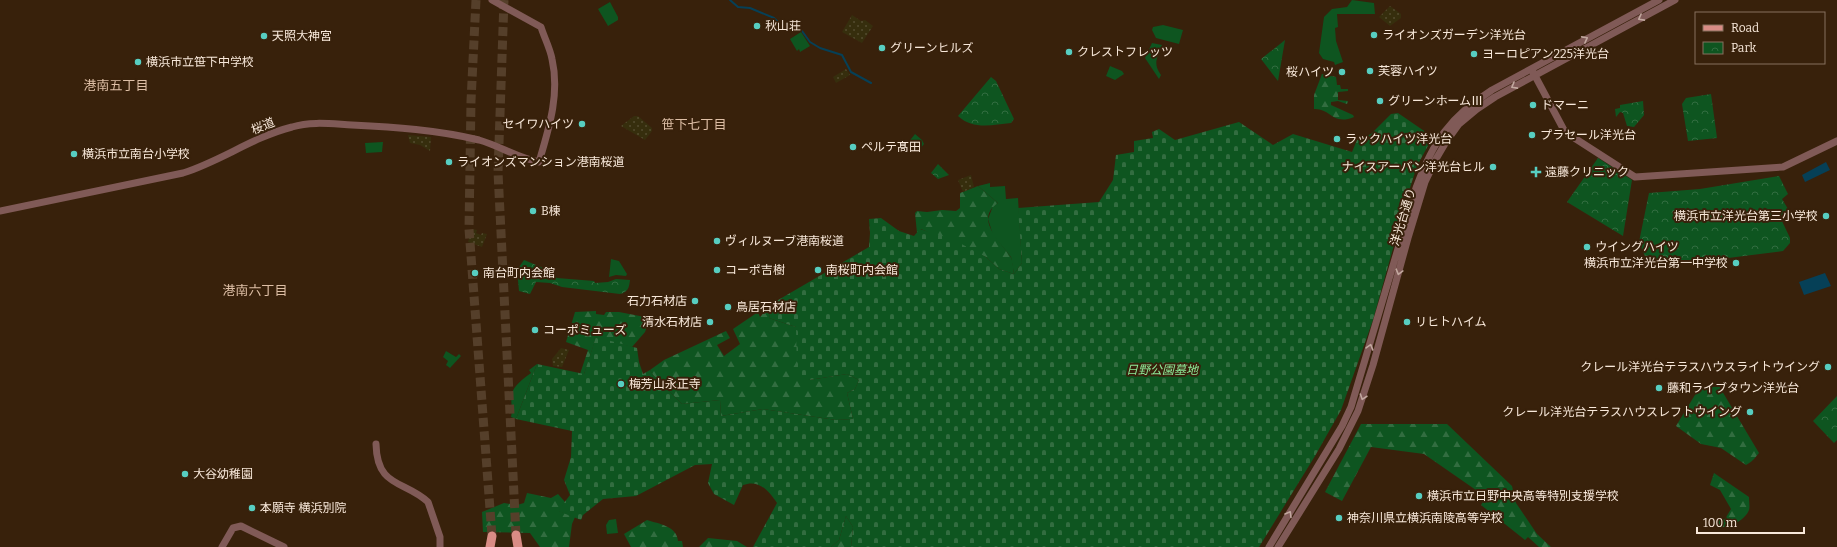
<svg xmlns="http://www.w3.org/2000/svg" width="1837" height="547" font-family="Bitter,'Noto Sans JP',serif">
<style>
.grass{fill:#0e5520}
.forest{fill:url(#forest-firs)}
.sand{fill:url(#sand-dots)}
.cemetery{fill:url(#cemetery-stones)}
.park{fill:url(#park-crowns)}
.water{fill:#064057}
.lines{fill:none;stroke-linecap:round;stroke-linejoin:round}
.stream{stroke:#064057;stroke-width:2}
.primary-tunnel{stroke:#553f2a;stroke-width:9;stroke-dasharray:9 4.5;stroke-linecap:butt}
.tertiary{stroke:#805a57;stroke-width:7}
.primary{stroke:#d98c85;stroke-width:9}
.oneway{stroke:#c2a89f}
.poi-dot{fill:#57cec1;stroke:#38210b;stroke-width:1.5}
.labels{text-anchor:middle;stroke-width:4;stroke-linejoin:round;paint-order:stroke}
.poi-label{font-size:12px;fill:#f8e8da;stroke:#38210b;text-anchor:start}
.street-label{font-size:12px;fill:#f8e8da;stroke:#38210b}
.park-label{font-size:12px;font-style:italic;fill:#8eeb9a;stroke:#38210b}
.neighbourhood-label{font-size:13px;fill:#debfa6;stroke:#38210b}
</style>
<defs>
<pattern id="forest-firs" width="22" height="20" patternUnits="userSpaceOnUse"><rect width="22" height="20" fill="#0e5520"/><path d="M5 1l3.5 6h-7zM16 11l3.5 6h-7z" fill="#326d40"/></pattern>
<pattern id="sand-dots" width="8" height="8" patternUnits="userSpaceOnUse"><rect width="8" height="8" fill="#362e0d"/><path d="M2 2h.1M6 6h.1" fill="none" stroke="#544c30" stroke-width="1.8" stroke-linecap="round"/></pattern>
<pattern id="cemetery-stones" width="16" height="16" patternUnits="userSpaceOnUse"><rect width="16" height="16" fill="#0e5520"/><path d="M2 7V4a2 2 0 0 1 4 0v3zM10 15v-3a2 2 0 0 1 4 0v3z" fill="#326d40"/></pattern>
<pattern id="park-crowns" width="20" height="18" patternUnits="userSpaceOnUse"><rect width="20" height="18" fill="#0e5520"/><path d="M2 6a3 3 0 1 1 6 0M12 15a3 3 0 1 1 6 0" fill="none" stroke="#326d40"/></pattern>
</defs>
<rect width="100%" height="100%" fill="#38210b"/>
<path class="grass" d="M1352,0L1374,3L1375,14H1337L1338,27L1335,28L1336,41L1343,62L1335,65L1334,62L1323,59L1319,53L1324,17L1332,9L1347,7Z
M610,2L618,17V20L608,26L598,9Z
M1163,25L1183,30L1179,44L1156,38L1152,30L1153,27Z
M801,32L810,46L800,52L799,49L797,51L790,39Z
M1152,43L1162,45C1158,58 1152,62 1161,75L1159,79L1145,58Z
M1110,66L1122,71L1124,74L1115,80L1106,76Z
M915,134L922,140L924,144L917,153L907,144Z
M383,142L382,152L366,153L365,143Z
M990,183V187L1005,186L1006,199L1018,198L1022,263L1014,274L1011,257L993,235L988,219L993,206L998,203L978,186Z
M611,259L619,261L627,274L626,276L616,275L609,277Z
M446,351L456,357L459,354L461,356L450,368L446,365L448,361L443,357Z
M537,364L516,419L511,417C513,409 510,402 512,394C513,386 524,378 531,373L529,370Z
M616,519L618,533L607,534L606,525L609,520Z"/>
<path class="forest" d="M1322,74L1336,77L1337,85H1340L1341,89H1348V91L1338,92V100L1348,101L1347,104L1338,101L1331,102V105L1353,115L1354,117C1332,126 1331,108 1314,109V95Z
M978,186L998,203C974,219 1000,241 1010,256C1013,260 1013,268 1014,274L999,269L986,257L921,229L917,233L915,213L917,211L927,212L942,210L956,211L960,208V193Z
M770,306L772,307L769,318L796,327L809,380L847,374L859,380L855,389L847,393L853,419L836,420L763,409L721,416L720,400L682,404L653,375L650,370L664,360L726,331L730,338L717,345L724,356L740,344L733,329L758,312L760,317Z
M596,311V314L604,315L606,312H619L650,318L645,332L632,347L596,338L584,374H580L588,350L566,342L575,312Z
M1719,386L1759,453C1755,458 1752,462 1746,465L1721,448L1701,444L1676,426L1698,390Z
M1361,424H1447L1512,486L1516,503L1537,534L1551,547H1539L1528,537L1525,540L1481,505L1486,497L1424,454L1371,447L1342,501L1325,492Z
M1714,473L1749,497C1749,501 1750,507 1749,510C1745,521 1724,532 1714,525L1716,520L1725,519L1731,509L1720,490L1710,485Z
M527,493L551,498L558,494L565,502L559,511L575,517L572,524L569,547H540L530,533L483,532L482,512L504,503L517,505L524,503Z
M846,516L853,527L851,547H831L839,540Z
M647,520C659,524 677,526 678,541H682L683,547H631L624,534Z
M708,538L737,541L747,547H699Z"/>
<path class="sand" d="M1390,6L1401,14V18L1390,26L1379,17Z
M852,15L861,21L865,20L873,26L862,43L842,32Z
M846,69L850,75L836,83L833,77Z
M634,116H638L652,128V131L645,140L621,126Z
M408,135L431,137L430,151L420,145L410,143Z
M971,175L974,187L963,192L958,180Z
M472,229L477,230L476,233L481,235L482,233L487,234L482,247L468,242Z
M561,348L569,350L562,367L553,366L552,359Z"/>
<path class="cemetery" d="M1398,113L1430,135V142L1417,166L1409,191L1373,320L1341,410L1315,456L1259,547H851L853,527L846,516L839,540L831,547H753L777,503C769,491 759,479 743,485L734,505L714,494L708,483L712,464L695,465L636,496L603,499L583,515L581,520L558,511L570,495L564,480L571,457L572,431L516,419L537,364L584,374L596,337L637,348L639,362L643,374L650,370L653,375L682,404L720,400L721,416L763,409L836,420L853,419L847,393L855,389L859,380L847,374L809,380L797,374L796,327L769,318L773,303L869,247L870,233L869,219L881,218L899,231L914,236L920,229L952,239L986,257L999,269L1014,274L1022,263L1018,208L1099,202L1113,180L1116,155L1134,152V141L1153,138L1152,132L1159,129L1175,140L1239,122L1273,145L1293,134L1352,152L1357,140L1371,134L1391,114Z"/>
<path class="park" d="M1285,40L1278,81L1261,59Z
M991,77L996,81L1014,119L1011,123C992,125 973,130 958,116Z
M1711,94L1717,138L1688,141L1682,104L1686,98Z
M1643,101L1644,115L1634,127L1627,126L1623,113L1620,112L1616,117L1615,109L1620,108V105Z
M1598,158L1632,180L1623,236L1567,202Z
M938,164L949,175L938,179L931,173Z
M1779,176L1788,194L1782,199L1791,214L1781,219L1790,238V243L1783,251L1650,268L1639,242L1649,193L1700,189Z
M524,260L541,267L557,278L594,281L595,283L608,282L616,279L630,280C629,288 628,292 620,294L562,287L550,283L536,282L530,294L519,291L517,270Z
M1837,396V440L1834,443L1813,421Z"/>
<path class="water" d="M1826,162L1830,170L1805,182L1802,175Z
M1825,273L1831,286L1804,295L1799,282Z"/>
<g class="lines">
<path class="stream" d="M730,0L738,7L750,8L774,18L781,25L797,28L802,31L810,42L820,48L842,55L851,72L871,83"/>
<path class="primary-tunnel" d="M476,0L471,101L469,229L492,536
M504,0L498,172L516,535"/>
<path class="tertiary" d="M1533,72L1565,132L1635,177L1783,167L1837,141
M0,211L183,173C221,161 253,137 292,127C312,121 332,124 352,125C394,127 438,130 479,140C500,146 518,158 539,162C549,128 560,94 552,59C550,48 544,37 541,27L492,0
M376,444C377,488 404,480 428,502L440,537V547
M222,547L233,528L241,526L284,547
M1269,547L1342,426L1351,407L1416,188C1433,141 1450,117 1492,90L1659,0
M1278,547L1339,449L1358,411L1373,365L1408,238L1425,182L1436,159L1446,142L1459,124L1477,109L1495,97L1675,0"/>
<path class="primary" d="M516,535L518,547
M490,547L492,536"/>
</g>
<defs><path id="oneway-chevron" d="M-2-3.5L2.5 0L-2 3.5" fill="none" stroke-width="1.6" stroke-linecap="round" stroke-linejoin="round"/></defs>
<g class="oneway">
<use href="#oneway-chevron" transform="translate(1641 18) rotate(152)"/>
<use href="#oneway-chevron" transform="translate(1585 39) rotate(-28)"/>
<use href="#oneway-chevron" transform="translate(1514 86) rotate(151)"/>
<use href="#oneway-chevron" transform="translate(1399 272) rotate(105)"/>
<use href="#oneway-chevron" transform="translate(1370 347) rotate(-74)"/>
<use href="#oneway-chevron" transform="translate(1363 397) rotate(109)"/>
<use href="#oneway-chevron" transform="translate(1289 514) rotate(-59)"/>
</g>
<g class="poi-dot">
<circle cx="757" cy="26" r="4"/>
<circle cx="1374" cy="35" r="4"/>
<circle cx="264" cy="36" r="4"/>
<circle cx="882" cy="48" r="4"/>
<circle cx="1069" cy="52" r="4"/>
<circle cx="1474" cy="54" r="4"/>
<circle cx="138" cy="62" r="4"/>
<circle cx="1370" cy="71" r="4"/>
<circle cx="1342" cy="72" r="4"/>
<circle cx="1380" cy="101" r="4"/>
<circle cx="1533" cy="105" r="4"/>
<circle cx="582" cy="124" r="4"/>
<circle cx="1532" cy="135" r="4"/>
<circle cx="1337" cy="139" r="4"/>
<circle cx="853" cy="147" r="4"/>
<circle cx="74" cy="154" r="4"/>
<circle cx="449" cy="162" r="4"/>
<circle cx="1493" cy="167" r="4"/>
<path d="M1534 166h4v4h4v4h-4v4h-4v-4h-4v-4h4z"/>
<circle cx="533" cy="211" r="4"/>
<circle cx="1826" cy="216" r="4"/>
<circle cx="717" cy="241" r="4"/>
<circle cx="1587" cy="247" r="4"/>
<circle cx="1736" cy="263" r="4"/>
<circle cx="717" cy="270" r="4"/>
<circle cx="818" cy="270" r="4"/>
<circle cx="475" cy="273" r="4"/>
<circle cx="695" cy="301" r="4"/>
<circle cx="728" cy="307" r="4"/>
<circle cx="710" cy="322" r="4"/>
<circle cx="1407" cy="322" r="4"/>
<circle cx="535" cy="330" r="4"/>
<circle cx="1828" cy="367" r="4"/>
<circle cx="621" cy="384" r="4"/>
<circle cx="1659" cy="388" r="4"/>
<circle cx="1750" cy="412" r="4"/>
<circle cx="185" cy="474" r="4"/>
<circle cx="1419" cy="496" r="4"/>
<circle cx="252" cy="508" r="4"/>
<circle cx="1339" cy="518" r="4"/>
</g>
<g class="labels">
<g class="poi-label">
<text x="765" y="30">秋山荘</text>
<text x="1382" y="39">ライオンズガーデン洋光台</text>
<text x="272" y="40">天照大神宮</text>
<text x="890" y="52">グリーンヒルズ</text>
<text x="1077" y="56">クレストフレッツ</text>
<text x="1482" y="58">ヨーロピアン225洋光台</text>
<text x="146" y="66">横浜市立笹下中学校</text>
<text x="1378" y="75">芙蓉ハイツ</text>
<text x="1334" y="76" text-anchor="end">桜ハイツ</text>
<text x="1388" y="105">グリーンホームⅢ</text>
<text x="1541" y="109">ドマーニ</text>
<text x="574" y="128" text-anchor="end">セイワハイツ</text>
<text x="1540" y="139">プラセール洋光台</text>
<text x="1345" y="143">ラックハイツ洋光台</text>
<text x="861" y="151">ペルテ髙田</text>
<text x="82" y="158">横浜市立南台小学校</text>
<text x="457" y="166">ライオンズマンション港南桜道</text>
<text x="1485" y="171" text-anchor="end">ナイスアーバン洋光台ヒル</text>
<text x="1545" y="176">遠藤クリニック</text>
<text x="541" y="215">B棟</text>
<text x="1818" y="220" text-anchor="end">横浜市立洋光台第三小学校</text>
<text x="725" y="245">ヴィルヌーブ港南桜道</text>
<text x="1595" y="251">ウイングハイツ</text>
<text x="1728" y="267" text-anchor="end">横浜市立洋光台第一中学校</text>
<text x="725" y="274">コーポ吉樹</text>
<text x="826" y="274">南桜町内会館</text>
<text x="483" y="277">南台町内会館</text>
<text x="687" y="305" text-anchor="end">石力石材店</text>
<text x="736" y="311">鳥居石材店</text>
<text x="702" y="326" text-anchor="end">清水石材店</text>
<text x="1415" y="326">リヒトハイム</text>
<text x="543" y="334">コーポミューズ</text>
<text x="1820" y="371" text-anchor="end">クレール洋光台テラスハウスライトウイング</text>
<text x="629" y="388">梅芳山永正寺</text>
<text x="1667" y="392">藤和ライブタウン洋光台</text>
<text x="1742" y="416" text-anchor="end">クレール洋光台テラスハウスレフトウイング</text>
<text x="193" y="478">大谷幼稚園</text>
<text x="1427" y="500">横浜市立日野中央高等特別支援学校</text>
<text x="260" y="512">本願寺 横浜別院</text>
<text x="1347" y="522">神奈川県立横浜南陵高等学校</text>
</g>
<g class="street-label">
<text transform="translate(263 126) rotate(-22)" y="4">桜道</text>
<text transform="translate(1403 217) rotate(-73)" y="4">洋光台通り</text>
</g>
<g class="park-label">
<text x="1162" y="374">日野公園墓地</text>
</g>
<g class="neighbourhood-label">
<text x="116" y="90">港南五丁目</text>
<text x="694" y="129">笹下七丁目</text>
<text x="255" y="295">港南六丁目</text>
</g>
</g>
<rect x="1695" y="12" width="130" height="52" fill="#38210b" stroke="#85715e"/>
<rect x="1703" y="25" width="20" height="6" fill="#d98c85" stroke="#85715e"/>
<text x="1731" y="32" font-size="12" fill="#f8e8da">Road</text>
<rect x="1703" y="42" width="20" height="12" fill="url(#park-crowns)" stroke="#85715e"/>
<text x="1731" y="52" font-size="12" fill="#f8e8da">Park</text>
<path d="M1697 527v6h107v-6" fill="none" stroke="#f8e8da" stroke-width="2"/>
<text x="1703" y="527" font-size="12" fill="#f8e8da" stroke="#38210b" stroke-width="3" paint-order="stroke">100 m</text>
</svg>
